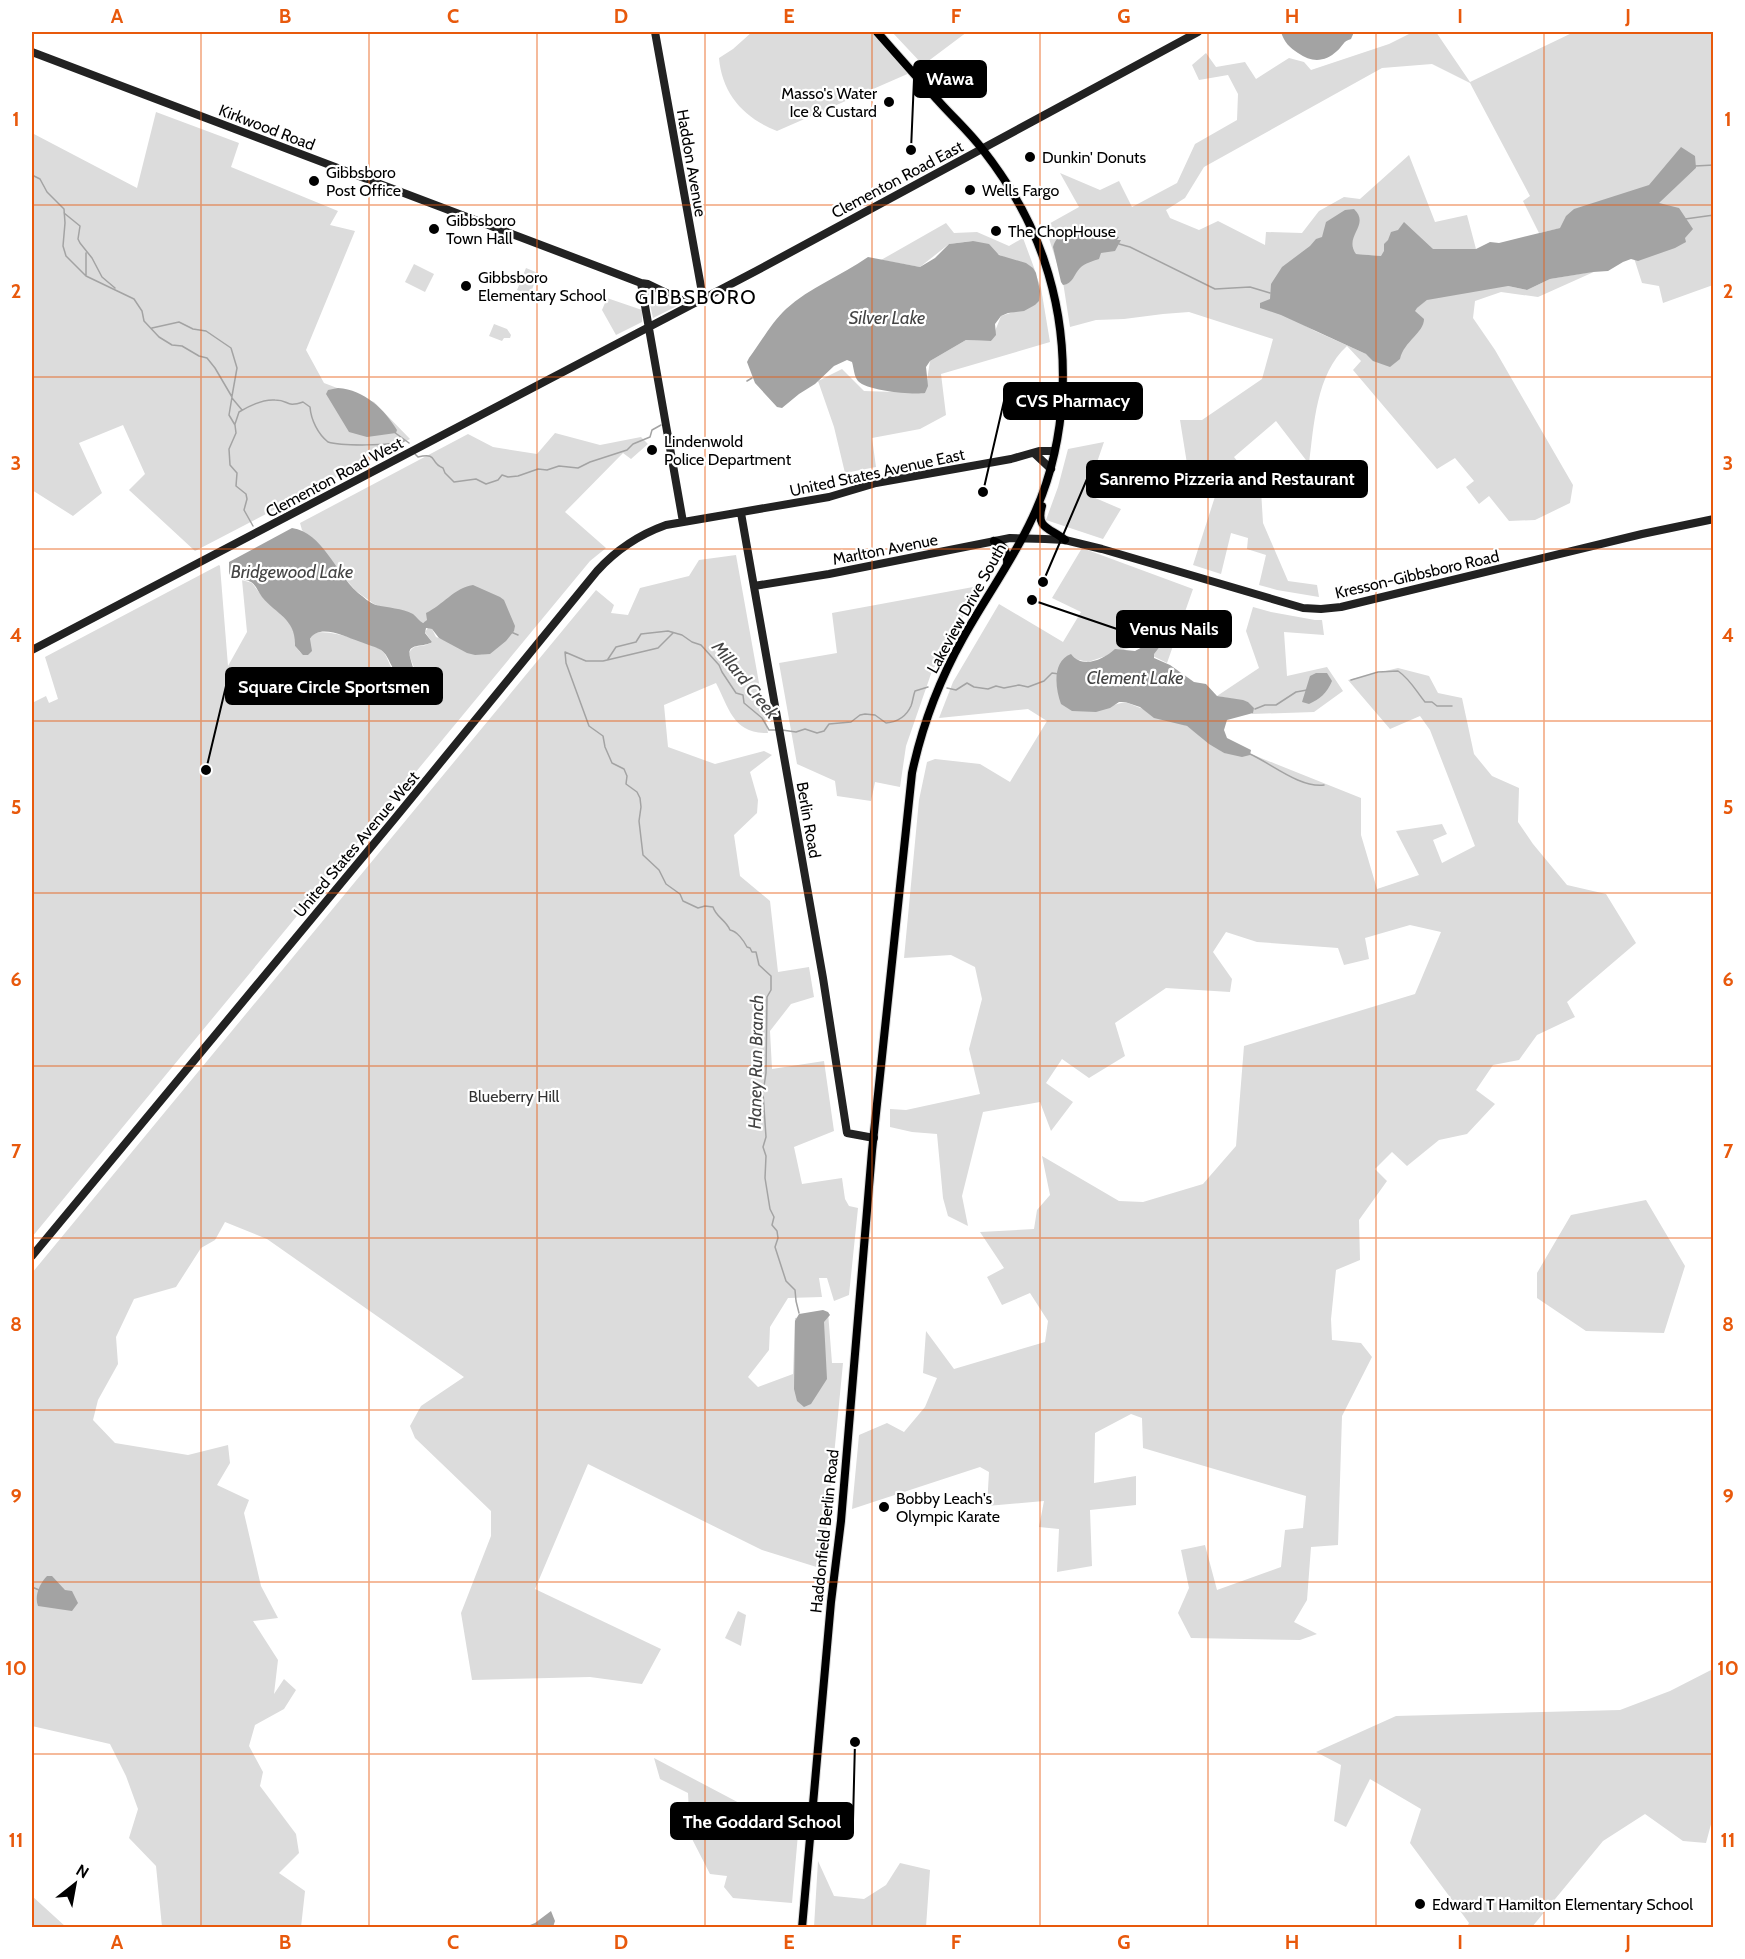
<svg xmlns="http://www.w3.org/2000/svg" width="1745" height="1959" font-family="Cabin,sans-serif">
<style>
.green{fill:#dcdcdc}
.water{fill:#a3a3a3}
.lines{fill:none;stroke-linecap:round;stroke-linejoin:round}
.stream{stroke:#a3a3a3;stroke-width:1.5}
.primary-casing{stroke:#dbdbdb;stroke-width:10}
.secondary{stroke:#222;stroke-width:8}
.primary{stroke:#000;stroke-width:8}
.grid{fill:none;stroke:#e8590c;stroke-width:1.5;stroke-opacity:0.55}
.poi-dot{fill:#000;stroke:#fff;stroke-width:2}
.labels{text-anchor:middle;stroke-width:4.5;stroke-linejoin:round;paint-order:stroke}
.poi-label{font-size:16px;fill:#000;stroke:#fff;text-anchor:start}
.street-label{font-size:16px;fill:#000;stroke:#fff}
.park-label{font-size:16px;fill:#333;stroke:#fff}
.water-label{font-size:18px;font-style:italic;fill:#444;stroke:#fff}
.quarter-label{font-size:20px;letter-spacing:1.5px;fill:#000;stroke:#fff}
.leader{fill:none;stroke:#000;stroke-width:2}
.callout-dot{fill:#000;stroke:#fff;stroke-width:2}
.callout{fill:#000;stroke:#000;stroke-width:2}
.callout-label{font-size:18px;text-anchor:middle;font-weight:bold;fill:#fff}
.neatline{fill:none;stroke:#e8590c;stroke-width:2}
.grid-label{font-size:20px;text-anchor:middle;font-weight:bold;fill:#e8590c}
</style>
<rect width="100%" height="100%" fill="#fff"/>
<path class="green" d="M752,32H879L912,72L777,131C744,118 722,94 719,58L733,49Z
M892,32H967L923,65Z
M1413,32H1436L1470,82L1574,32H1713V285L1663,303L1659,286L1642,283L1634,258L1658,203L1696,168L1647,188L1561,228L1539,233L1523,201L1530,196L1470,83L1432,64L1382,68L1204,167L1185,198L1166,210L1170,218L1199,230L1218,221L1265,245L1266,232L1302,233L1319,211L1344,197L1360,199L1409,155L1435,222L1467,215L1476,249H1433L1381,256L1355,254L1350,245L1323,237L1273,308L1315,331L1384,362L1414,310L1432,296L1503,285L1527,290L1550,279L1596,271L1538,297L1501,292L1475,301L1473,318L1495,350L1573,485L1570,503L1535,520L1509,521L1489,496L1479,504L1466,487L1474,481L1455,458L1437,469L1353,370L1361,361L1347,346C1316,374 1314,425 1309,464L1276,421L1234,457L1261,490L1263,523L1288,581L1317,585L1319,597L1277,590L1259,585L1266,555L1247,549L1248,538L1231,533L1221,574L1193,565L1220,481L1188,470L1180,420H1202L1262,379L1273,339L1189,312L1163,314L1124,319L1096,320L1070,327L1063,282L1045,226L1079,207L1060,173L1100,190L1119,181L1132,207L1177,183L1195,144L1237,120L1238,94L1228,75L1199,80L1192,65L1206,53L1216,67L1245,62L1256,79L1289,58L1304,62L1311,70L1389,44Z
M156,112L239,143L231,167L338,211L330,225L355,231L306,350L324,383L374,402L410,439L195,551L129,490L145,474L123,425L79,443L102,493L73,516L32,490V133L137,188Z
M946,223L954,233L977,232L1009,246L1023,238L1036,273L972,241L949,244L920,267L881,260Z
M414,264L434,274L425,292L405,282Z
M526,268L538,273L530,295L517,290Z
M1036,275L1041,288L1050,342L941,374L946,415L920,429L872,438L876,467L845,473L834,427L818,381L842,369L864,391L925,393L930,361L966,340L991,341L1001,316L1035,305Z
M646,286L681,302V304L653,318Z
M607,298L642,310V322L616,335L602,310Z
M494,324L507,329L511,335L510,338H504L502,341L489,336Z
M555,433L600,445L641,437L648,444L631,459L623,453L565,512L606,548L590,561L32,1237V703L46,696L49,703L58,699L45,657L219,565L220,566L228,666L247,632L242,580L252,583L264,599L289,622L295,634V646L300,652L306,655C308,649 308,638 314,634C325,627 371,643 381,650C388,655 388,664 393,670C397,673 402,675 405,678C411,677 412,673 414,668L409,654C413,642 423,649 432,642L425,632L428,628L432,629L436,637L483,655L425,622L422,623L374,604L356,591L302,530L300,523L468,434L493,447L537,454Z
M1104,442L1086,494L1121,509L1103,539L1046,520L1058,487L1068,449Z
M1082,548L1193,589L1167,663L1153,656L1156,639L1088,662L1066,657L1091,711L1125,702L1187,726L1224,753L1251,754L1361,798V835L1377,889L1419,875L1396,831L1442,824L1447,834L1433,840L1442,863L1475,846L1430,730L1420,716L1390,729L1348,680L1398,668L1429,676L1438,693L1462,698L1474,754L1492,776L1519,788L1518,822L1533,844L1567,885L1606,894L1636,943L1567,1002L1575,1017L1537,1035L1519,1060L1493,1065L1476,1090L1495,1104L1467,1134L1439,1140L1407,1166L1392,1152L1375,1169L1387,1181L1359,1220L1360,1260L1336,1270L1331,1319L1332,1340L1361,1343L1372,1357L1342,1416L1338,1545L1311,1547L1307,1600L1294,1622L1317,1634L1300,1640L1191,1638L1178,1613L1189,1588L1181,1550L1205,1545L1217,1590L1281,1567L1285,1530L1303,1528L1306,1496L1143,1448L1142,1418L1131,1414L1095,1433L1094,1483L1136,1476V1505L1090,1510L1092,1566L1057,1572L1059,1529L1039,1527L1044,1501L987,1506L989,1472L980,1467L852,1509L859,1435L887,1423L904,1432L925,1407L937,1378L923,1373L926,1331L954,1369L1045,1342L1048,1321L1030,1293L1002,1305L987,1277L1004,1268L980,1232L1034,1229L1037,1210L1050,1195L1042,1156L1119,1201L1143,1202L1203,1184L1236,1146L1244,1046L1415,994L1441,932L1410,925L1365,938L1369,959L1344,965L1338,948L1257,942L1226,932L1213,952L1232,979L1230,992L1166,988L1115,1023L1125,1056L1089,1078L1062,1059L1046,1083L1073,1102L1051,1131L1040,1102L983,1112L962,1196L968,1226L948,1216L943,1198L937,1134L912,1132L890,1127V1109L906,1110L980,1094L969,1049L982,999L975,967L951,955L904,958L919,800L927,762L935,759L980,764L1010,782L1047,721L1028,709L939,718L953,682L999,604L1063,642L1081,612L1052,598Z
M736,555L768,733C733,734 729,708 716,683L664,705L668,747L715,764L764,751L772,755L750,772L758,800L757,813L734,835L740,876L770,901L778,972L809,967L814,997L791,1004L770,1031L772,1069L824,1061L834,1131L794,1147L802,1184L842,1178L845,1199L849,1206L858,1208L849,1295L834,1301L827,1278H819L822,1297L788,1298L770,1327L769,1350L748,1377L758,1387L793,1374L795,1318L828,1312L832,1363H843L823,1569L762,1550L588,1464L535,1589L661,1649L642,1684L590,1677L472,1680L461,1613L491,1536V1511L415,1438L410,1426L421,1406L464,1377L267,1239L225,1222L215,1240L201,1248L176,1287L134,1299L116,1337L118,1364L98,1400L93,1420L115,1443L188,1455L228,1445L230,1463L217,1485L249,1500L244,1513L261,1586L278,1618L253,1621L278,1660L274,1694L284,1679L296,1690L284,1709L255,1725L249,1746L263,1772L260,1786L296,1834L299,1853L279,1873L305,1891L301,1927H162L156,1866L129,1838L138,1809L126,1776L110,1744L32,1726V1273L596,590L614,605L611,613L628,615L640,588L689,576L699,560Z
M984,585L952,633L946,648L932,671L906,746L900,787L875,782L871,801L837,796L835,781L797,764L779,663L837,653L832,613Z
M1253,607L1271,612L1315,620H1322L1324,635L1284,632L1287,676L1327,667L1343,691L1314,712L1252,714L1248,702L1217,696L1259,668L1246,631Z
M1646,1200L1685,1266L1664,1333L1586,1331L1537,1298V1273L1571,1215Z
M738,1611L746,1615L741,1646L725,1638Z
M1713,1669L1714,1813L1706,1843L1683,1841L1645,1814L1603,1841L1532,1927H1467L1469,1923L1410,1843L1421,1809L1370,1779L1346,1827L1334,1821L1341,1765L1316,1752L1396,1716L1620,1710L1670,1691Z
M654,1758L798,1834L792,1903L733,1898L724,1887L727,1876L710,1874L690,1835L688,1793L660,1779Z
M818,1861L834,1896L864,1899L886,1885L900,1863L930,1870L926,1927H814Z
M32,1896L66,1927H32Z"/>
<path class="water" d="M1281,32H1354L1351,39C1343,41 1343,46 1337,51C1325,62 1312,63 1298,53C1290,48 1284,42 1281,32Z
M1681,147L1695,156L1696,168L1659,203L1679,208L1693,229L1685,238L1686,242L1675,248L1638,261L1631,259L1623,262L1608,271L1593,272L1550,279L1527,290L1508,286L1427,300L1417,308L1415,311L1424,319C1424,333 1404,341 1400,359L1390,367L1373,361L1366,354L1281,315L1260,308V303L1270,299L1271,284L1282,267L1310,246L1316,239L1322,237L1326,222L1345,210L1354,209C1371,225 1343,236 1356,254L1381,256L1384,251V244L1388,240L1391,232L1398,230L1404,222L1433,249H1476L1490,242L1499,243L1560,228L1566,216L1574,209L1649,185Z
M1096,231C1105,230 1111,235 1119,237L1117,240H1121L1115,251L1101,253L1099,259C1093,261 1085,263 1080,268C1074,274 1073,284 1063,285L1061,282L1053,247C1057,232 1069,235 1081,234C1086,234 1091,232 1096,231Z
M973,241L989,244L999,255L1026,263L1033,268L1036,273L1040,291L1039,301L1035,305L1024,311L1008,313L1001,316L995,324L996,335L991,341L966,340L930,361L926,367L928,386L925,393C912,395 867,391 858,381C854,376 854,369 852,362L847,360L834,366L815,384L799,394L782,408L777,407L755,383L747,362L749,358C761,342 772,322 786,309C810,287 841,276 868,257L920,267L935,258L949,244Z
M338,388C365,390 384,409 397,430L396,433L367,437L349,432L326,394L328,390Z
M292,528C323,533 335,572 357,592C362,596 371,604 376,605C388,608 402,608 413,614C417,617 419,621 423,623L427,620L426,613C443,605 454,588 473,585L500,597L504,600L515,626L514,631L506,641L490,654L475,655L467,653L439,638L432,629L426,628L425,633L432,642C424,648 406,642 410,657C411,662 413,666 414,672L411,676L405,678C388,670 392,658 381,650C374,646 365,644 358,641C346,637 319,623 310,639L312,651L308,655H303L295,646C296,619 277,615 262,597C258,592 256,585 251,582C243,578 235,580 229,574V562Z
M1157,639L1161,642V645L1154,654V658L1170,665L1194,682L1206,684L1217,696L1243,700L1248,702L1254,708L1253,713L1227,720L1224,730L1227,738L1251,750L1250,755L1242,757L1224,753L1209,744L1187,726L1154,718L1140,707L1125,702H1119L1110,708L1096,712L1072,711L1061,704C1055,688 1052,661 1071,654C1082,669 1103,660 1115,649L1135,651Z
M1316,673H1327L1332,681C1327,693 1320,699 1309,704L1302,702L1310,676Z
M823,1310L828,1312L830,1315L824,1322L827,1379L811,1404L804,1407L797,1401L794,1389L795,1321L799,1314Z
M47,1576H52L65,1590L72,1591L78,1603L72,1611L38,1606C34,1596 40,1583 47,1576Z
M551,1911L555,1921L553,1927H525L535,1923Z"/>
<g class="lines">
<path class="stream" d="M1695,166L1714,165
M32,175L40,179L47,192L64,209L65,223L63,246L66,256L86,276L134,299L142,311L144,321L159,337L172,345L182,346L199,356L207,358L215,368L232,397L229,415L235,425L236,433L229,449L230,465L237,473L236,486L246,494L247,499L244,510L253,526
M64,213L80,226L78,239L80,243L92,258L102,277L115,288
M1685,219L1714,215
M1119,244L1130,247L1215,289L1250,287L1270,293
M86,253V275
M152,328L179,322L193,329L206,331L231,348L237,368L232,396
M747,381L752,378
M232,398L242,410
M235,424L239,412C249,406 263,399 275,400C290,400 285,408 303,402L310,407C311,420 318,434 328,442C341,446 391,446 404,441
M394,432L409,443
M415,454L418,457C439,452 429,463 443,468L445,473L454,482L476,479L486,484L498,480L502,475L508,477L518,476L538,469L547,470L559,466L578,468L590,462L627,450L633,444L650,437L652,430L661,425
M511,632L518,635
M673,633L658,648L603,661H586L565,652L566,663L589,726L603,736L605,747L612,763L624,769L627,776L626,784L637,792L640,798L641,807L639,821L643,855L659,870L666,884L680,894L683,901L698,908L705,906L713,907C716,917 726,920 730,930C737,931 744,941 747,947L750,948L752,952H756L759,965L771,976V990L767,997L766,1073L763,1093L766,1137L763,1147L766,1156L765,1178L770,1209L774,1217L772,1225L777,1231L778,1238L775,1247L786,1281L795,1290L796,1301L799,1313
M608,659L616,647L636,642L641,634L668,631L682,635L692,642L701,645L719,665L722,672L736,693L743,695L744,703L762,718L769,730H777
M1351,680L1378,672L1398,671C1410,679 1416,691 1425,702H1432L1437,706H1452
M947,688L956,690L967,683L974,687L988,689L996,686L1004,688L1019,685L1028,687L1044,681L1052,673L1059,674
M1255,709L1265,705H1276L1296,692L1307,690
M782,730L796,732L805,729L817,733L824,731L829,724L851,722L860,715L865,714L875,715L886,723C897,722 906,717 911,706C913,701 913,696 915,691L928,687
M1250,754C1272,764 1300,788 1324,785
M32,1587L39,1590"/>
<g class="primary-casing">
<path id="primary" d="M1042,506C1035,529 1051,528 1065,540
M994,541C1004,545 1008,553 1007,564
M802,1928L831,1602L841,1521L872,1151L912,773C922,726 939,681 963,638C984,600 1010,564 1029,525C1069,445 1073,345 1044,260C1031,221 1008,182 983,150C971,134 956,120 943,106C921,82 899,57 877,32"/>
</g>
<path class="secondary" d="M655,32L703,298
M32,52L599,267L641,283L648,284L679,299L694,303
M641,283L683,522
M1034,453L1051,469
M741,513L823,978L847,1133L874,1138
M754,586L829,574L1010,538L1045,539L1065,540L1102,549L1303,608L1321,609L1341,607L1642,534L1714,519
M32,650L756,271L1198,32
M32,1256L396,817L597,571C617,549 638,535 666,525L829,497L876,483L1011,459L1039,451H1054"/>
<use href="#primary" class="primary"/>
</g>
<path class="grid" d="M201,32V1928M369,32V1928M537,32V1928M705,32V1928M872,32V1928M1040,32V1928M1208,32V1928M1376,32V1928M1544,32V1928M32,205H1714M32,377H1714M32,549H1714M32,721H1714M32,893H1714M32,1066H1714M32,1238H1714M32,1410H1714M32,1582H1714M32,1754H1714"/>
<g class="poi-dot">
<circle cx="889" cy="102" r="6"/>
<circle cx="1030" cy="157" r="6"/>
<circle cx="314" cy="181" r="6"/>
<circle cx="970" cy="190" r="6"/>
<circle cx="434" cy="229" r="6"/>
<circle cx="996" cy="231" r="6"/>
<circle cx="466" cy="286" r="6"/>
<circle cx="652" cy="450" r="6"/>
<circle cx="884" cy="1507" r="6"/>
<circle cx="1420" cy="1904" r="6"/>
</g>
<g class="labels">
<g class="poi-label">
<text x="877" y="99" text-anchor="end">Masso's Water<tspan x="877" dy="18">Ice &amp; Custard</tspan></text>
<text x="1042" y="163">Dunkin' Donuts</text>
<text x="326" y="178">Gibbsboro<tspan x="326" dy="18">Post Office</tspan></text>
<text x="982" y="196">Wells Fargo</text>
<text x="446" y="226">Gibbsboro<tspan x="446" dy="18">Town Hall</tspan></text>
<text x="1008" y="237">The ChopHouse</text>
<text x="478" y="283">Gibbsboro<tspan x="478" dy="18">Elementary School</tspan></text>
<text x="664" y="447">Lindenwold<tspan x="664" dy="18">Police Department</tspan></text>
<text x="896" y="1504">Bobby Leach's<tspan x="896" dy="18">Olympic Karate</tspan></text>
<text x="1432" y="1910">Edward T Hamilton Elementary School</text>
</g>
<g class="street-label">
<text transform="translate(267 127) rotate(21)" y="6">Kirkwood Road</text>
<text transform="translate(692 163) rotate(80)" y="6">Haddon Avenue</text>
<text transform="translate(897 179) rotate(-28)" y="6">Clementon Road East</text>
<text transform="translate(877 472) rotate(-12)" y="6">United States Avenue East</text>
<text transform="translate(334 477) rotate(-28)" y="6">Clementon Road West</text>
<text transform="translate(885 549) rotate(-11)" y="6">Marlton Avenue</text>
<text transform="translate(1417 574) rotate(-13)" y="6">Kresson-Gibbsboro Road</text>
<text transform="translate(966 608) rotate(-61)" y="6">Lakeview Drive South</text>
<text transform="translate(809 820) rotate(80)" y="6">Berlin Road</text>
<text transform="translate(356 844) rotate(-50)" y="6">United States Avenue West</text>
<text transform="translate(824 1531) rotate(-84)" y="6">Haddonfield Berlin Road</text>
</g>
<g class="park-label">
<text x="514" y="1102">Blueberry Hill</text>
</g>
<g class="water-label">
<text x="887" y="324">Silver Lake</text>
<text x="292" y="578">Bridgewood Lake</text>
<text x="1135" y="684">Clement Lake</text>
<text transform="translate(745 680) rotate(51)" y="6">Millard Creek</text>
<text transform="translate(756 1062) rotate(-89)" y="6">Haney Run Branch</text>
</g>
<g class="quarter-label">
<text x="696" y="304">GIBBSBORO</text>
</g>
</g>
<path class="leader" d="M911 150L914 79M983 492L1004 401M1043 582L1087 479M1032 600L1117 629M206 770L226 686M855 1742L853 1821"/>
<g class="callout-dot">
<circle cx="911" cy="150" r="6"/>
<circle cx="983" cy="492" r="6"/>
<circle cx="1043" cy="582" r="6"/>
<circle cx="1032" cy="600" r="6"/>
<circle cx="206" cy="770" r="6"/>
<circle cx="855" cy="1742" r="6"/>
</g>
<g class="callout">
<rect x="914" y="61" width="72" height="36" rx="6"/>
<rect x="1004" y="383" width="138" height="36" rx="6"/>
<rect x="1087" y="461" width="280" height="36" rx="6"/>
<rect x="1117" y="611" width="114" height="36" rx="6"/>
<rect x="226" y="668" width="216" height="36" rx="6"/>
<rect x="671" y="1803" width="182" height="36" rx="6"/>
</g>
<g class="callout-label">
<text x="950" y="85">Wawa</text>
<text x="1073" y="407">CVS Pharmacy</text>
<text x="1227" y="485">Sanremo Pizzeria and Restaurant</text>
<text x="1174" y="635">Venus Nails</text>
<text x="334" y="693">Square Circle Sportsmen</text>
<text x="762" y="1828">The Goddard School</text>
</g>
<rect width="1745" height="1959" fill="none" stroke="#ffffff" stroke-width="66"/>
<g transform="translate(75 1884) rotate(31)" stroke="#ffffff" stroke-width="4.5" paint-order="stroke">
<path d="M0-4.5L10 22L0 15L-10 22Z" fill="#000000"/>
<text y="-9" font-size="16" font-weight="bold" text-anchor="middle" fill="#000000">N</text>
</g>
<rect x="33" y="33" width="1679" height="1893" class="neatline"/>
<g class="grid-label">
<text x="117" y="23">A</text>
<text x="285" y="23">B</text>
<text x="453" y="23">C</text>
<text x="621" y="23">D</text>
<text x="789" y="23">E</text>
<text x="956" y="23">F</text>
<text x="1124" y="23">G</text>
<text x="1292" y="23">H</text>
<text x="1460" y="23">I</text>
<text x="1628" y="23">J</text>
<text x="16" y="126">1</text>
<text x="1728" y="126">1</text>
<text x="16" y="298">2</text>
<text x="1728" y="298">2</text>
<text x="16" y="470">3</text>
<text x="1728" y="470">3</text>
<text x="16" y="642">4</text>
<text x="1728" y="642">4</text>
<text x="16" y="814">5</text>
<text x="1728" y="814">5</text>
<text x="16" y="986">6</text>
<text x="1728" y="986">6</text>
<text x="16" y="1158">7</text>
<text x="1728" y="1158">7</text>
<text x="16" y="1331">8</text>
<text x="1728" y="1331">8</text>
<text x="16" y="1503">9</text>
<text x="1728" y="1503">9</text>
<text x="16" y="1675">10</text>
<text x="1728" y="1675">10</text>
<text x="16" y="1847">11</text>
<text x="1728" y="1847">11</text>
<text x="117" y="1949">A</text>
<text x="285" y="1949">B</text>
<text x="453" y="1949">C</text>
<text x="621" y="1949">D</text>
<text x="789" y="1949">E</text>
<text x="956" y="1949">F</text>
<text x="1124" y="1949">G</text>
<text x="1292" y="1949">H</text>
<text x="1460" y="1949">I</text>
<text x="1628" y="1949">J</text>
</g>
</svg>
